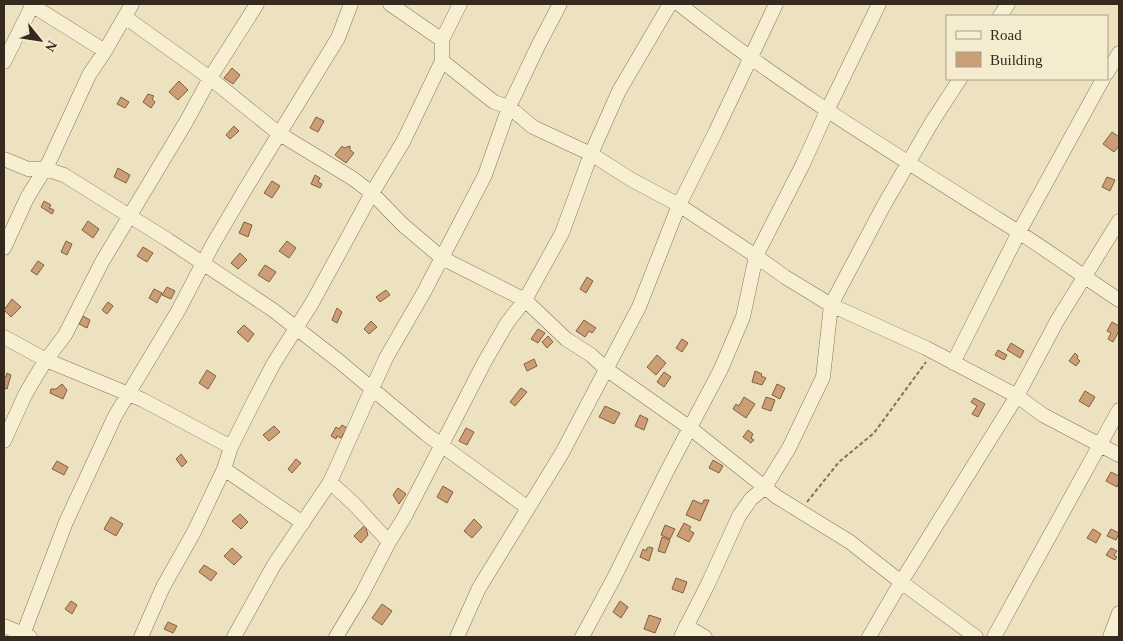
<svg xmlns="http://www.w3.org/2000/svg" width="1123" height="641" font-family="'Times New Roman',serif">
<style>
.building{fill:#cb9e76;stroke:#845e3f}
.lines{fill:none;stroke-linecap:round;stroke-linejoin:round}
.minor-casing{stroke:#857358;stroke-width:15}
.path{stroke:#857358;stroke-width:2;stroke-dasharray:4 2.5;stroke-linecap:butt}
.minor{stroke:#f8efd3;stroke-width:14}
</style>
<rect width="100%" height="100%" fill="#ede2c0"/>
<path class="building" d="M232,68L240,75L233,84L224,78Z
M179,81L188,90L178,100L169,92Z
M148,94L154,96L152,99L155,102L151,108L143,102Z
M121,97L129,102L125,108L117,104Z
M316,117L324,121L318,132L310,128Z
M234,126L239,131L230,139L226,135Z
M1112,132L1119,137V146L1114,152L1103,144Z
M342,146L344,148L350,146V150L354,153L346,163L335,155Z
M118,168L130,175L126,183L114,177Z
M315,175L320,178L318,182L322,184L320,188L311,184Z
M1107,177L1115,180L1110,191L1102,187Z
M272,181L280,186L272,198L264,193Z
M44,201L51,205L49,208L54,210L52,214L41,207Z
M88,221L99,229L93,238L82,230Z
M244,222L252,225L248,237L239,233Z
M66,241L72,244L67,255L61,252Z
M287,241L296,248L289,258L279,251Z
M143,247L153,253L147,262L137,256Z
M240,253L247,260L238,269L231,263Z
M38,261L44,265L37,275L31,271Z
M265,265L276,272L269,282L258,275Z
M587,277L593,281L586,293L580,289Z
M167,287L175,291L171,299L162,295Z
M154,289L162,293L157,303L149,298Z
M386,290L390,295L380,302L376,297Z
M12,299L21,307L11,317L4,310Z
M108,302L113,306L107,314L102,310Z
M337,308L342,312L337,323L332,320Z
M83,316L90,320L87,328L79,324Z
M584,320L596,328L592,333L589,331L585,337L576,331Z
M371,321L377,327L369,334L364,329Z
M1112,322L1119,326V331L1113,342L1108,339L1111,333L1107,331Z
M244,325L254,334L248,342L237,332Z
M538,329L545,333L538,343L531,339Z
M548,336L553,342L547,348L542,342Z
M682,339L688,343L682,352L676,348Z
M1011,343L1024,351L1020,358L1007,350Z
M998,350L1007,355L1004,360L995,355Z
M1075,353L1078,356L1077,358L1080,361L1076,366L1069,361Z
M657,355L666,363L656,375L647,367Z
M534,359L537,366L527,371L524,364Z
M207,370L216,376L208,389L199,383Z
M755,371L762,374L761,376L766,378L762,385L752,382Z
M664,372L671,377L664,387L657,382Z
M7,373L11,375L7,389L4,388V377H6Z
M62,384L67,390L63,399L50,393L51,389H56Z
M777,384L785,388L780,399L772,395Z
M521,388L527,392L515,406L510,402Z
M1085,391L1095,397L1089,407L1079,401Z
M744,397L755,404L746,418L733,409L736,404L739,406Z
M766,397L775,400L771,411L762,408Z
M974,398L985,404L978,417L972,414L977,406L971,402Z
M605,406L620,413L614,424L599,417Z
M640,415L648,419L644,430L635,426Z
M342,425L347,428L341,438L337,436L336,439L331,436L336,427L339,429Z
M274,426L280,432L269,441L263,435Z
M466,428L474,432L467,445L459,441Z
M748,430L753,434L751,438L754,440L751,443L743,437Z
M181,454L187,462L182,467L176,459Z
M296,459L301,463L292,473L288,469Z
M713,460L723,466L719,473L709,468Z
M57,461L68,467L64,475L52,469Z
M1111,472L1119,476V482L1117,487L1106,481Z
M443,486L453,492L447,503L437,497Z
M398,488L406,494L399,504L393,495Z
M693,500L702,504L704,500H709L700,521L686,515Z
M240,514L248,522L241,529L232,521Z
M111,517L123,524L116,536L104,529Z
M474,519L482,527L472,538L464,531Z
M684,523L691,527L689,530L694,533L689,542L677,536Z
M365,525L368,535L361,543L354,536Z
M665,525L675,529L670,539L661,535Z
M1093,529L1101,534L1096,543L1087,538Z
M1111,529L1119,533L1116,540L1107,536Z
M662,537L670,540L665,553L658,551Z
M649,547L653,548L649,561L640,557L643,549L646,551L647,548Z
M232,548L242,557L234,565L224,556Z
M1111,548L1117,551L1114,555L1117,557L1115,560L1106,555Z
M204,565L217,573L211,581L199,572Z
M676,578L687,582L683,593L672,589Z
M71,601L77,605L72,614L65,609Z
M620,601L628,607L621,618L613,612Z
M382,604L392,611L382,625L372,618Z
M649,615L661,619L655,633L644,629Z
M168,622L177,626L173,633L164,629Z"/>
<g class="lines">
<g class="minor-casing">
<path id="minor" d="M30,4L105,51
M390,4L442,40
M679,4C779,83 888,150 996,218C1038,243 1078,273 1119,300
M1000,16L1008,4
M125,17L210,78L278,133L352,178L372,193L402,224L442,258L525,300L566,339L591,355L606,369L690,428L777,497L850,542L901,582L976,637
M442,61L494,102L509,107L533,127L591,154L632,180L679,205L756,256L785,277L831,305L926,348L1017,396L1043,415L1119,455
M4,62L33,4
M1107,73L1119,53
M4,159L28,169H45L64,175L168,240L273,310L340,362L426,434L528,508
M4,248L27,198L49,162L89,75L105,51L132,4
M4,337L46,360L143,400L231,447
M953,363L1019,232L1103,79
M4,441L25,395L36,376L46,360L65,335L102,262L186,122L210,78L257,4
M224,469L303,523
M330,482L354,504L389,542
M4,626L30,637
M686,626L705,637
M22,637L66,522L115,416L178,311L213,244L246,188L338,38L351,4
M141,637L163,587L194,532L224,469L231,447L252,405L274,363L312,303L372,193L403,142L442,61V40L460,4
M234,637L274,565L330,482L386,358L424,292L485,175L509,107L538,46L560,4
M336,637L362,594L389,542L405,516L485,361L507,323L525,300L562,233L591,154L619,91L670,4
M457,637L479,588L562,453L639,307L679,205L716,131L776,4
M582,637L614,578L667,471L721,369L743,317L756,256L803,164L827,111L879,4
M681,637L708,584L739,516L751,499L765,487L789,448L823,377L831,305L884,205L932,122L960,79
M869,637L901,582L1017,396L1057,321L1119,221
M994,637L1119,410
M1110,637L1119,613"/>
</g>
<path class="path" d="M807,502L839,462L874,433L926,362"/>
<use href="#minor" class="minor"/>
</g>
<rect width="1123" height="641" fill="none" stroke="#352a1d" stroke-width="10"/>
<rect x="946" y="15" width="162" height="65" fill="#f5eccf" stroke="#a89e88"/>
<rect x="956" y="31" width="25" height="8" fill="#f8efd3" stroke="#a89e88"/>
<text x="990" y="40" font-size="15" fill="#352a1d">Road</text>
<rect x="956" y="52" width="25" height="15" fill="#cb9e76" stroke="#a89e88"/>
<text x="990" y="65" font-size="15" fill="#352a1d">Building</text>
<g transform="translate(40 40) rotate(120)" stroke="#f5eccf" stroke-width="4" paint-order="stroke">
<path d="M0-4L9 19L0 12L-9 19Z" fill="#352a1d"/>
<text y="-8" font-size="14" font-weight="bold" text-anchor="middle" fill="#352a1d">N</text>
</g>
</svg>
